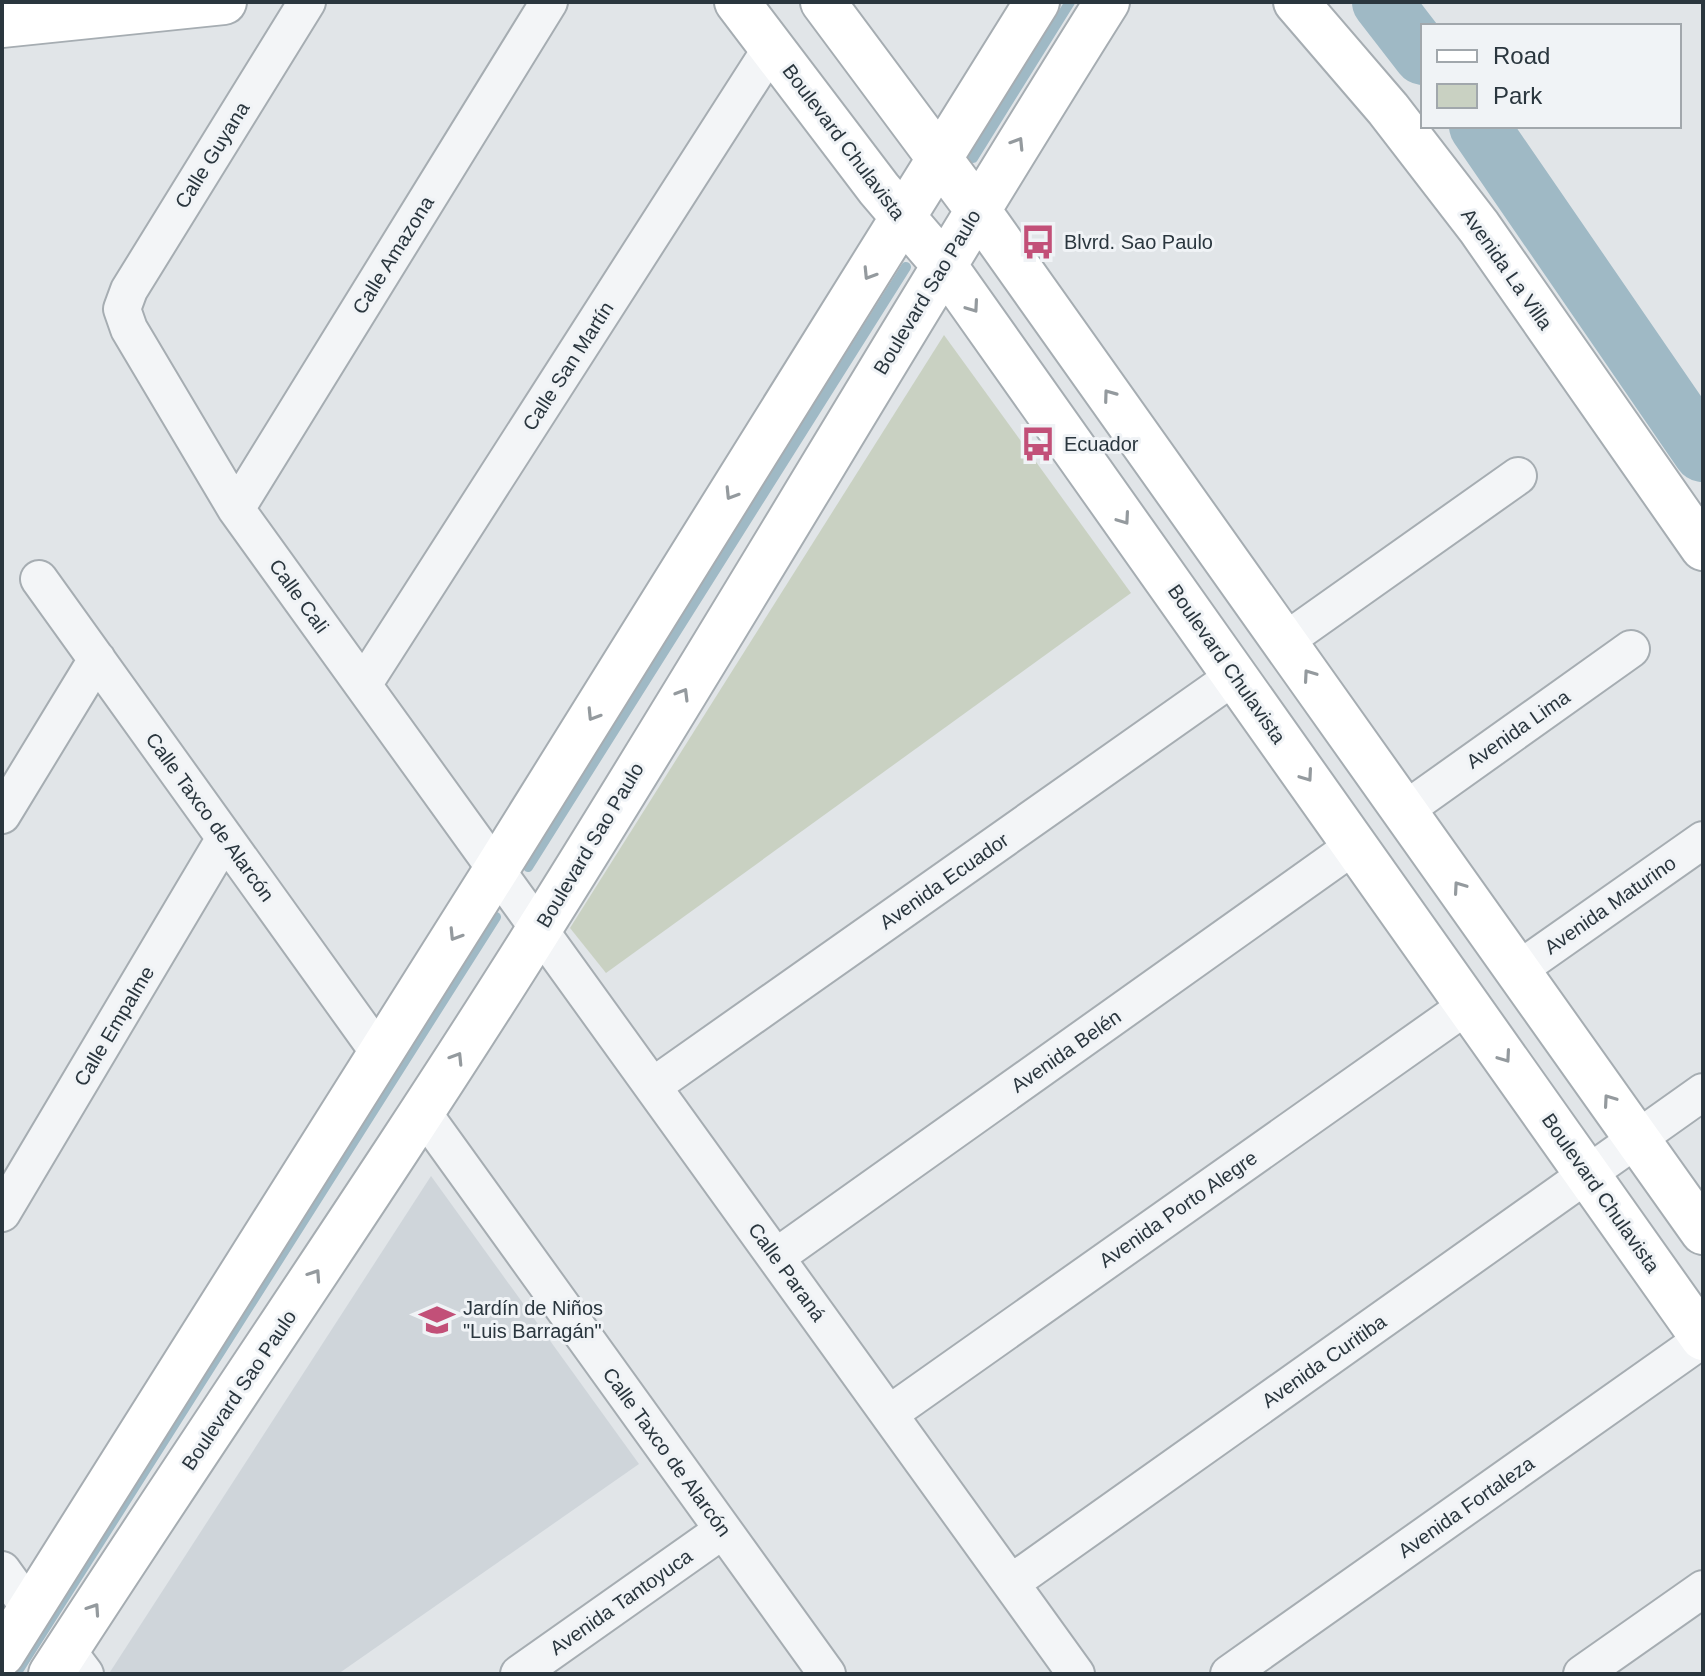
<svg xmlns="http://www.w3.org/2000/svg" width="1705" height="1676" font-family="Helvetica,sans-serif">
<style>
.built{fill:#cfd5da}
.green{fill:#c9d1c2}
.lines{fill:none;stroke-linecap:round;stroke-linejoin:round}
.stream{stroke:#9fb9c5;stroke-width:10}
.river{stroke:#9fb9c5;stroke-width:60}
.street-casing{stroke:#a6adb2;stroke-width:40}
.secondary-casing{stroke:#a6adb2;stroke-width:48}
.street{stroke:#f3f5f7;stroke-width:36}
.secondary{stroke:#fff;stroke-width:44}
.oneway{stroke:#949a9e}
.labels{text-anchor:middle;stroke-width:6;stroke-linejoin:round;paint-order:stroke}
.street-label{font-size:20px;fill:#2a363e;stroke:#f0f3f6}
.poi-label{font-size:20px;fill:#2a363e;stroke:#f0f3f6;text-anchor:start}
</style>
<rect width="100%" height="100%" fill="#e1e5e8"/>
<path class="built" d="M431,1176L639,1464L338,1674H112L110,1672Z"/>
<path class="green" d="M944,335L1131,593L606,973L570,928Z"/>
<g class="lines">
<path class="stream" d="M973,158L1070,2
M528,867L906,267
M16,1674L496,917"/>
<path class="river" d="M1382,2L1423,55
M1479,126L1703,452"/>
<g class="street-casing">
<path id="street" d="M307,2L129,290L122,309L129,329L236,509L1076,1674
M236,509L549,2
M39,579L380,1054
M1285,641L1518,476
M363,685L772,47
M1405,810L1631,649
M2,815L97,659
M1518,970L1703,840
M653,1086L1236,675
M423,1113L827,1674
M2,1213L225,838
M776,1257L1355,845
M889,1414L1468,1005
M2,1570L30,1609
M1011,1583L1703,1092
M67,1650L85,1674
M519,1674L723,1530
M1229,1674L1703,1339
M1582,1674L1703,1589"/>
</g>
<g class="secondary-casing">
<path id="secondary" d="M737,2L879,189L944,265L1703,1338
M823,2L977,209L1703,1232
M1296,2L1388,109L1479,227L1703,548
M2,25L224,2
M2,1654L496,870L1037,2
M51,1674C211,1426 379,1184 536,934C730,626 913,310 1107,2"/>
</g>
<use href="#street" class="street"/>
<use href="#secondary" class="secondary"/>
</g>
<defs><path id="oneway-chevron" d="M-2-3.5L2.5 0L-2 3.5" fill="none" stroke-width="1.6" stroke-linecap="round" stroke-linejoin="round" transform="scale(2)"/></defs>
<g class="oneway">
<use href="#oneway-chevron" transform="translate(1018 143) rotate(-58)"/>
<use href="#oneway-chevron" transform="translate(869 274) rotate(122)"/>
<use href="#oneway-chevron" transform="translate(973 307) rotate(55)"/>
<use href="#oneway-chevron" transform="translate(1109 395) rotate(-126)"/>
<use href="#oneway-chevron" transform="translate(731 494) rotate(122)"/>
<use href="#oneway-chevron" transform="translate(1124 519) rotate(55)"/>
<use href="#oneway-chevron" transform="translate(1309 675) rotate(-125)"/>
<use href="#oneway-chevron" transform="translate(683 694) rotate(-59)"/>
<use href="#oneway-chevron" transform="translate(593 715) rotate(122)"/>
<use href="#oneway-chevron" transform="translate(1307 776) rotate(55)"/>
<use href="#oneway-chevron" transform="translate(1459 887) rotate(-125)"/>
<use href="#oneway-chevron" transform="translate(455 935) rotate(122)"/>
<use href="#oneway-chevron" transform="translate(1505 1057) rotate(55)"/>
<use href="#oneway-chevron" transform="translate(457 1058) rotate(-58)"/>
<use href="#oneway-chevron" transform="translate(1609 1100) rotate(-125)"/>
<use href="#oneway-chevron" transform="translate(315 1275) rotate(-56)"/>
<use href="#oneway-chevron" transform="translate(94 1609) rotate(-56)"/>
</g>
<defs>
<g id="bus-bare" transform="scale(2.76)"><path d="M-5-6H5V4H4V6H2V4H-2V6H-4V4H-5ZM-3.5-4V0h7V-4ZM-3.5 1.2v1.5H-2V1.2ZM2 1.2v1.5H3.5V1.2Z" fill="#c25078" stroke="#f0f3f6" stroke-width="2.5" paint-order="stroke"/></g>
<g id="school-bare" transform="scale(2.76)"><path d="M0-5L7-2L0 1L-7-2ZM-4 1L0 2.5L4 1V4Q0 6-4 4Z" fill="#c25078" stroke="#f0f3f6" stroke-width="2.5" paint-order="stroke"/></g>
</defs>
<g fill-rule="evenodd">
<use href="#bus-bare" x="1038" y="242"/>
<use href="#bus-bare" x="1038" y="444"/>
<use href="#school-bare" x="437" y="1320"/>
</g>
<g class="labels">
<g class="street-label">
<text transform="translate(844 142) rotate(53)" y="7">Boulevard Chulavista</text>
<text transform="translate(212 155) rotate(-58)" y="7">Calle Guyana</text>
<text transform="translate(393 255) rotate(-58)" y="7">Calle Amazona</text>
<text transform="translate(1507 269) rotate(55)" y="7">Avenida La Villa</text>
<text transform="translate(927 292) rotate(-59)" y="7">Boulevard Sao Paulo</text>
<text transform="translate(568 366) rotate(-57)" y="7">Calle San Martín</text>
<text transform="translate(299 596) rotate(54)" y="7">Calle Cali</text>
<text transform="translate(1227 664) rotate(55)" y="7">Boulevard Chulavista</text>
<text transform="translate(1518 729) rotate(-35)" y="7">Avenida Lima</text>
<text transform="translate(210 817) rotate(54)" y="7">Calle Taxco de Alarcón</text>
<text transform="translate(590 845) rotate(-59)" y="7">Boulevard Sao Paulo</text>
<text transform="translate(944 881) rotate(-35)" y="7">Avenida Ecuador</text>
<text transform="translate(1610 905) rotate(-35)" y="7">Avenida Maturino</text>
<text transform="translate(114 1026) rotate(-59)" y="7">Calle Empalme</text>
<text transform="translate(1066 1051) rotate(-35)" y="7">Avenida Belén</text>
<text transform="translate(1601 1193) rotate(55)" y="7">Boulevard Chulavista</text>
<text transform="translate(1178 1209) rotate(-35)" y="7">Avenida Porto Alegre</text>
<text transform="translate(787 1272) rotate(54)" y="7">Calle Paraná</text>
<text transform="translate(1324 1361) rotate(-35)" y="7">Avenida Curitiba</text>
<text transform="translate(239 1390) rotate(-56)" y="7">Boulevard Sao Paulo</text>
<text transform="translate(667 1452) rotate(54)" y="7">Calle Taxco de Alarcón</text>
<text transform="translate(1466 1507) rotate(-35)" y="7">Avenida Fortaleza</text>
<text transform="translate(621 1602) rotate(-35)" y="7">Avenida Tantoyuca</text>
</g>
<g class="poi-label">
<text x="1064" y="249">Blvrd. Sao Paulo</text>
<text x="1064" y="451">Ecuador</text>
<text x="463" y="1315">Jardín de Niños<tspan x="463" dy="23">"Luis Barragán"</tspan></text>
</g>
</g>
<rect width="1705" height="1676" fill="none" stroke="#2a363e" stroke-width="8"/>
<rect x="1421" y="24" width="260" height="104" fill="#f0f3f6" stroke="#a1a7ac" stroke-width="2"/>
<rect x="1437" y="50" width="40" height="12" fill="#ffffff" stroke="#a1a7ac" stroke-width="2"/>
<text x="1493" y="64" font-size="24" fill="#2a363e">Road</text>
<rect x="1437" y="84" width="40" height="24" fill="#c9d1c2" stroke="#a1a7ac" stroke-width="2"/>
<text x="1493" y="104" font-size="24" fill="#2a363e">Park</text>
</svg>
